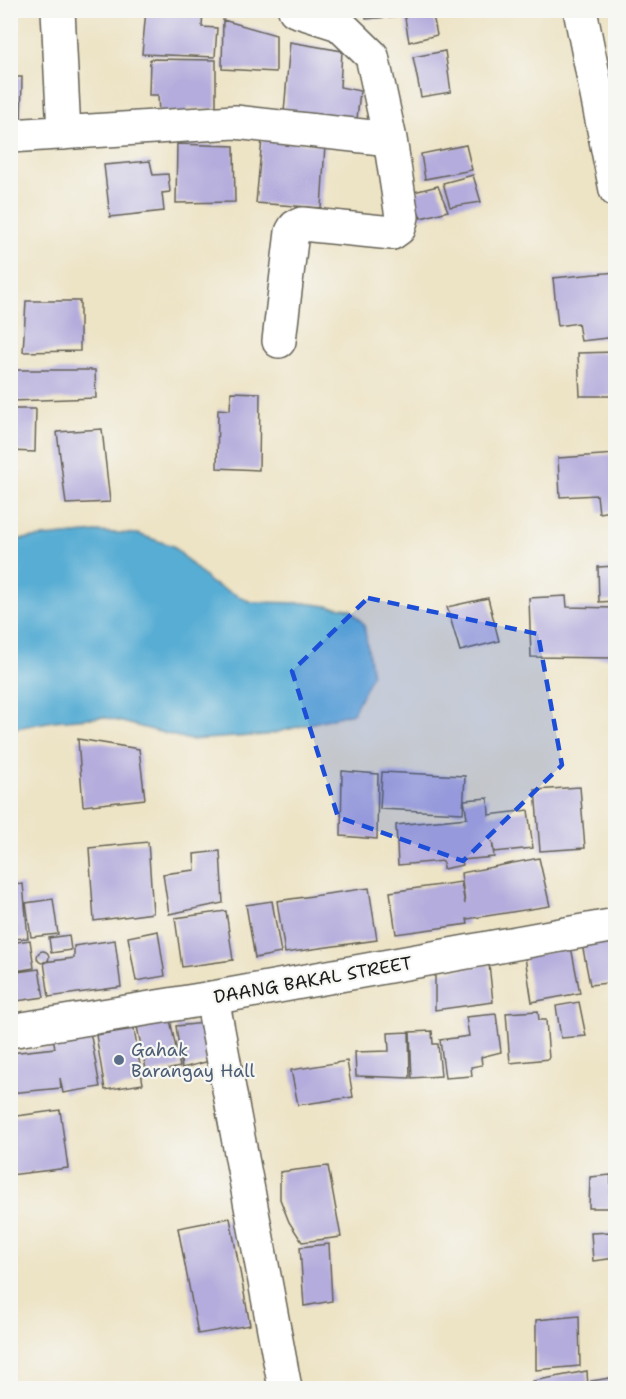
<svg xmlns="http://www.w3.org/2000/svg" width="626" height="1399" font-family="'Shantell Sans',sans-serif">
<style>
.water{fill:#59add4;stroke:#3a6478;stroke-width:1.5}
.building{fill:#b4acdc}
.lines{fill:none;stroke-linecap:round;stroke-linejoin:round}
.minor-casing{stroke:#656257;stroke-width:36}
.tertiary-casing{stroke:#656257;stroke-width:36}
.minor{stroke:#fff;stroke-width:33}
.tertiary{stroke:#fff;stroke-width:33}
.marked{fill:#1d4ed8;fill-opacity:0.2;stroke:#1d4ed8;stroke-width:4.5;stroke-dasharray:12 8;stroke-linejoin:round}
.service-dot{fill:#5c6f8a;stroke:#f6f6f2;stroke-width:2}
.labels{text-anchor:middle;stroke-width:4.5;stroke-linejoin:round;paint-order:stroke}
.street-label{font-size:18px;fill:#1c1c1c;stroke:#f6f6f2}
.service-label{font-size:18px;fill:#4e5e75;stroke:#f6f6f2;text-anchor:start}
</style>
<rect width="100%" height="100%" fill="#f6f6f2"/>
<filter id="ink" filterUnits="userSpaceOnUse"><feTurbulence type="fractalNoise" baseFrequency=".0167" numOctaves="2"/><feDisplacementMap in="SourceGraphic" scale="12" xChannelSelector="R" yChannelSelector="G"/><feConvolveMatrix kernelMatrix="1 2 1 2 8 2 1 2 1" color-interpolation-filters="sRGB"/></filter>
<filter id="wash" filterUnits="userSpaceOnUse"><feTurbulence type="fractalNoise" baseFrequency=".008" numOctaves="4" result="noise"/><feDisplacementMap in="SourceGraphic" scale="24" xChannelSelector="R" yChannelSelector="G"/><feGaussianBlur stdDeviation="1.35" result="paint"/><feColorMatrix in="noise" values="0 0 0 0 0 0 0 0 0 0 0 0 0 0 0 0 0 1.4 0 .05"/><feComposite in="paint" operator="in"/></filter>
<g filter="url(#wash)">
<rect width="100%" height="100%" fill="#ede3c5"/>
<path class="water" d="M96,532L138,534L173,546L211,583L251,602L305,603L350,609L364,624L372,674L353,713L266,735L190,740L103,717L53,721L11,729V538L22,539Z"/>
<g id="blocks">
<path class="building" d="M146,10H203L202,27L217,28L215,57L142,54Z
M365,10H398L399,16L366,19Z
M411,10H432L437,35L409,42L404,12Z
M223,20L276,35V72L222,69Z
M290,42L342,51L340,87L360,91L357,119L284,112Z
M445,51L451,92L421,97L413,57Z
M150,59L216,60V109L188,108L187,113H159L158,95H149Z
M10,77H22L21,125H10Z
M262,139L325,145L321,208L256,203Z
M177,144L234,146L235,202L176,203Z
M466,145L472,170L425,179L421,154Z
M150,161L153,175L168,174L170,192L162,193L164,211L110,217L104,165Z
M473,175L481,202L450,207L443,183Z
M438,186L448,211L421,218L410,193Z
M616,272V337L581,341L578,323L558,326L553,278Z
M26,301H80V351L23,352Z
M616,352V396H580L578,353Z
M11,370H95L96,398L13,401Z
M231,392L260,393L259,470L217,468L218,409L230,410Z
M10,409H36L35,452L10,451Z
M102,429L110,502L66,504L57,432Z
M616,454V510L599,513L597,495L560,497L558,458Z
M616,566V601L599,602L598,567Z
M566,596L567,607L616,608V658L531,657L529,598Z
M488,598L499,641L460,651L447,607Z
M78,739L139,749L145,799L83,806Z
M342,771L378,774L377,839L341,836Z
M382,772L465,776L463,813L380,809Z
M580,787L585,848L540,851L535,790Z
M488,798L489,815L528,810L533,848L494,852L492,841L494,857L462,860L463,865L443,869V861L398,865L396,825L467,818L464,800Z
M148,842L153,913L94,921L89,848Z
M220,851L223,903L169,914L163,874L195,870L194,854Z
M539,858L550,906L467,919L468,924L396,934L390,892L461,882L465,904L461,873Z
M23,884L28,938L10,939V885Z
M369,888L377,940L285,953L277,901Z
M53,899L58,934L31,937L26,903Z
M272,901L281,953L255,958L246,905Z
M226,911L233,960L182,967L175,918Z
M158,931L165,976L136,981L128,937Z
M69,935L71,950L51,953L49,938Z
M616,939V982L590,985L582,944Z
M30,940L34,968L10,972V943Z
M115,940L121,987L49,997L44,962L74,958V946Z
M571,947L580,993L532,1002L525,957Z
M37 957a6 6 0 1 1 12 0a6 6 0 1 1-12 0Z
M489,964L493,1002L435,1010V973Z
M39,969L44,997L10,1002V973Z
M579,1002L586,1036L561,1038L556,1006Z
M538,1011L539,1020H546L549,1059L510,1063L506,1013Z
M496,1014L501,1052L481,1057L482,1065L471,1067L472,1076L445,1078L440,1040L469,1036L466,1017Z
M169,1015L180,1067L147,1074L136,1022Z
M205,1023L210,1061L182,1068L176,1026Z
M134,1029L143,1084L105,1090L96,1035Z
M90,1031L100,1087L63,1093L60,1078L61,1088L10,1093V1053L55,1048L53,1038Z
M432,1031L433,1044H438L441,1076L412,1078L410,1032Z
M409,1032L410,1078L356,1076L355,1052L389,1051L388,1033Z
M347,1061L353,1097L298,1105L291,1070Z
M60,1110L68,1168L10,1175V1117Z
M328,1166L341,1237L302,1242L289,1222L280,1199V1172Z
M611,1175L610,1208H589L590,1177Z
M230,1218L250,1325L198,1334L178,1228Z
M612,1232L616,1258L593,1261L591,1233Z
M329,1244L332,1301L304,1306L300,1247Z
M579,1316L580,1366L536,1370V1320Z
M587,1371L588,1388H535L533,1381Z
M616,1377V1388H592L591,1381Z"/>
</g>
</g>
<g filter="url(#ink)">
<use href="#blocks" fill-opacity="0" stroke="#656257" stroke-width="1.5"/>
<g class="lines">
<g class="minor-casing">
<path id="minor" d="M58,10L64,133
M10,136L235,122L390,139
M279,341L292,232L295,227L302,224L392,233L399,228L402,217L390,139L372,56L339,24L295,10
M212,998L285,1388"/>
</g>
<g class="tertiary-casing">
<path id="tertiary" d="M580,10L616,190
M10,1031L212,998L616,925"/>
</g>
<use href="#minor" class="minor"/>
<use href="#tertiary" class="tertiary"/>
</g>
</g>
<path class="marked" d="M368,598L538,634L562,765L463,861L338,817L292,671Z"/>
<circle class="service-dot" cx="119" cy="1060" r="6"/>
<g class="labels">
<g class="street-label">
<text transform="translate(313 980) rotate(-10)" y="6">DAANG BAKAL STREET</text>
</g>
<g class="service-label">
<text x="131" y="1056">Gahak<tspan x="131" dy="21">Barangay Hall</tspan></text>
</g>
</g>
<rect width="626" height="1399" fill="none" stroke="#f6f6f2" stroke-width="36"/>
</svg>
